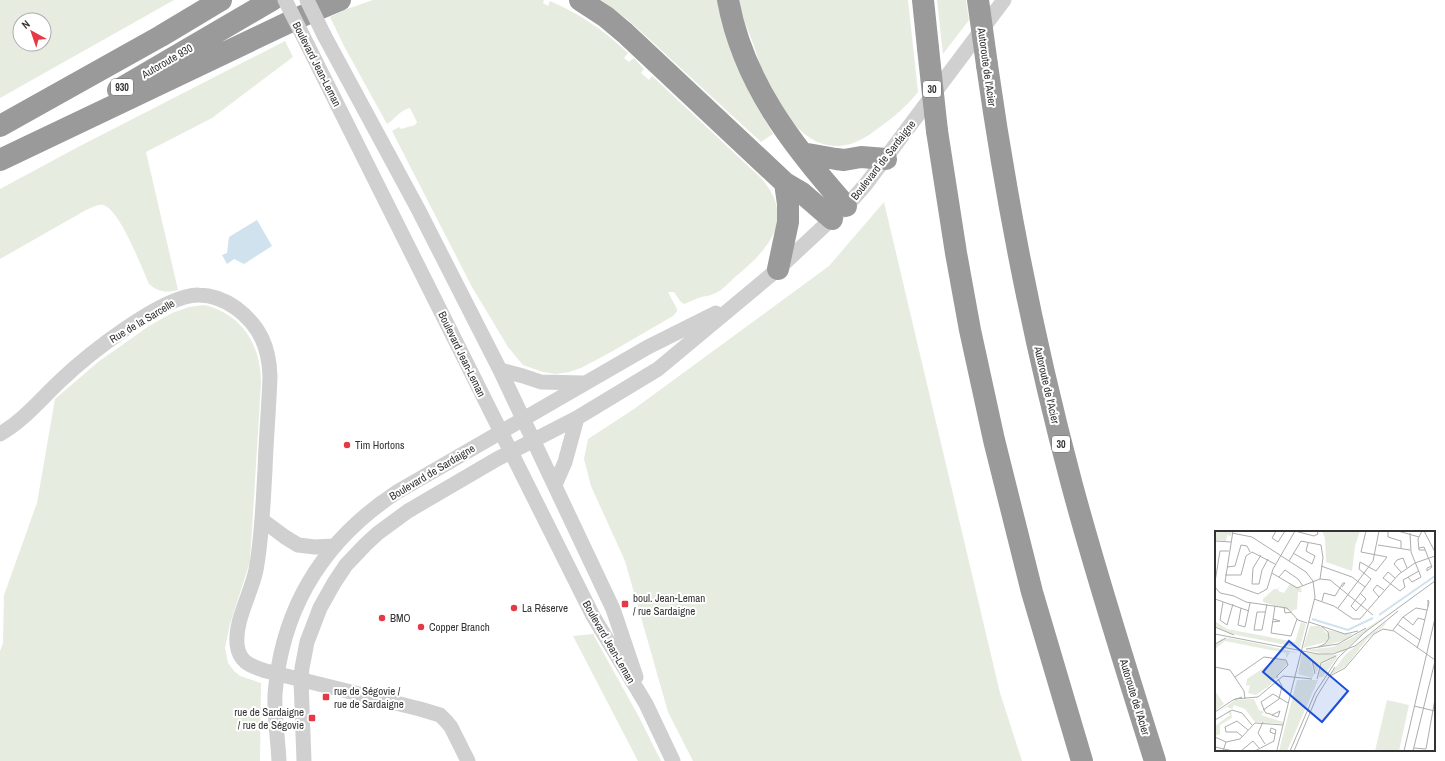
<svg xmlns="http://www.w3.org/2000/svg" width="1445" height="761" font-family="'Archivo Narrow',sans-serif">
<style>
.green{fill:#e6ecdf;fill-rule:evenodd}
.water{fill:#cfe2ee}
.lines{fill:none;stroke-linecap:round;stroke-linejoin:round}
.minor{stroke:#d0d0d0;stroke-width:15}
.highway{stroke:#9a9a9a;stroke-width:22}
.minor-bridge{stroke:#d0d0d0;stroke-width:15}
.highway-bridge{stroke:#9a9a9a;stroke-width:22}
.poi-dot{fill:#e63946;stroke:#fff;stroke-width:1.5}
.labels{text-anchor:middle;stroke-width:4;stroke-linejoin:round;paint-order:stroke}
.shield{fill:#fff;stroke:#707070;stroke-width:1}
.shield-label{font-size:10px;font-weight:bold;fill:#333}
.street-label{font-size:11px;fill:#333;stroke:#fff}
.poi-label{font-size:11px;fill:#333;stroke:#fff;text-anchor:start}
.inset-river{fill:none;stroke:#cfe2ee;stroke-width:2}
.inset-road{fill:none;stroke:#adadad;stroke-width:1}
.view{fill:#1d4ed8;fill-opacity:0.15;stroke:#1d4ed8;stroke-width:2}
.inset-edge{fill:none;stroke:#333;stroke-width:2}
</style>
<rect width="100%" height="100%" fill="#fff"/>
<path class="green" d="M0,0H174L0,98ZM20,20H44V44H20Z
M373,0H544L543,3L548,6L550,1C580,14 605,31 628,53L624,58L629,62L634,58L644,69L641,73L649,80L652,76L761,178C767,185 774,195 776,204C785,234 756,260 735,277C729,283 723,289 716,293C710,296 704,296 698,298C694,300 689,302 684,304L680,301L674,292H668L677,309V311L673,316L611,352L581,368L569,372L556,374L543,372L523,365L508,347L472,287L392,131L399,127L401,129L415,125L417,122L410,108C400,110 395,119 387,124L344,46L330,17L347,9Z
M601,0H717C722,24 728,49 739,71C749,93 761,114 773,134L761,142L649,39L627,19Z
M737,0H908L918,92C907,106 894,117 880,127C868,136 855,145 839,146C800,148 776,102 763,72C759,64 757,54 754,46C748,30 742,16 737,0Z
M937,0H966L969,20L943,54Z
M285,41L293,57L212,118L146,152L178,290C166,293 158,292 149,284C142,268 119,208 103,205C97,204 92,208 86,210L0,259V189L80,146Z
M884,202L1000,693L1022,761H693L668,712L625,561L591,486L584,459L588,439L634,409L829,266Z
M204,305C243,314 261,346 261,383L250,562L230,624L225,648L228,663L234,671L240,676L261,683L260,761H0V651L3,643L4,595L37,503L55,399L98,362L149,326L172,313L189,307Z
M593,634L639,717L661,761H638L573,636Z"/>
<path class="water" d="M257,220L272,246L244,264L234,259L227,264L222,255L227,253L229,237Z"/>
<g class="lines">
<path class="minor" d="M324,35L418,209L500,370L613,609L636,677
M308,46L593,616L646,704L673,761
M500,370L523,376L541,382L584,383
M0,434C23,421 40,400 59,382C85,357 163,294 199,295C212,295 226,301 236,308C260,326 269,347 270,376C269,407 266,439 265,470C263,503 262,538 256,570C251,594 235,620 237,644C239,663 251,666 266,671L420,709L440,715L446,721L451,727L468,761
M555,485L565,462L577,418
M262,520L277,531L285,537L298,545L315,547L334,546
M279,761C278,739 274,716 275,694C282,606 324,540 397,492L648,347L716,313
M304,761L301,680L302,668L307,642L320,608L334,583L346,565L366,544L378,533L408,511L497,459L577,418L658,369L778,269L852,200L866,184L1004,0"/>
<path class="highway" d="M580,0L606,17L625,33L785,183L802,193L832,219
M728,0C743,82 792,145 846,206
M923,0L928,48
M987,65C1007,206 1035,347 1072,485C1097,578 1126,669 1155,761
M118,90L272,0
M0,126L161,36L221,0
M937,131L956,253L970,330L994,440L1032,592L1082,761
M802,153L836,159L844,160L861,157L886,159
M0,160L300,17L340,0
M778,269L788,222V204L785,183"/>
<path class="minor-bridge" d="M285,0L308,46
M307,0L324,35"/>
<path class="highway-bridge" d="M978,0L987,65
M928,48L937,131"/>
</g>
<g class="poi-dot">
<circle cx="347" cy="445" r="4"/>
<rect x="621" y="600" width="8" height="8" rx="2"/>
<circle cx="514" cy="608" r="4"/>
<circle cx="382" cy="618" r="4"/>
<circle cx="421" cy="627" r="4"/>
<rect x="322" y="693" width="8" height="8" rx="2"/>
<rect x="308" y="714" width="8" height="8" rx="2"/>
</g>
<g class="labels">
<g class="shield">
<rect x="111" y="79" width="22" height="16" rx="3"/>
<rect x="923" y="81" width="18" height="16" rx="3"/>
<rect x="1052" y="436" width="18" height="16" rx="3"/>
</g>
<g class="shield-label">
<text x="122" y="91">930</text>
<text x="932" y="93">30</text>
<text x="1061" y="448">30</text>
</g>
<g class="street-label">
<text transform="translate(167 61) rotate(-30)" y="4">Autoroute 930</text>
<text transform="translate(317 64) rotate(63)" y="4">Boulevard Jean-Leman</text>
<text transform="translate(987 67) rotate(82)" y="4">Autoroute de l'Acier</text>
<text transform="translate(883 160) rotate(-52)" y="4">Boulevard de Sardaigne</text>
<text transform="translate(142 321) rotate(-31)" y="4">Rue de la Sarcelle</text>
<text transform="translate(462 354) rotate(64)" y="4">Boulevard Jean-Leman</text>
<text transform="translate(1047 385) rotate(77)" y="4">Autoroute de l'Acier</text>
<text transform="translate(432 472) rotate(-31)" y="4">Boulevard de Sardaigne</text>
<text transform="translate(609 642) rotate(60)" y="4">Boulevard Jean-Leman</text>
<text transform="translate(1135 697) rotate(73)" y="4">Autoroute de l'Acier</text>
</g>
<g class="poi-label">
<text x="355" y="449">Tim Hortons</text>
<text x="633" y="602">boul. Jean-Leman<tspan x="633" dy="13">/ rue Sardaigne</tspan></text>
<text x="522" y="612">La Réserve</text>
<text x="390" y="622">BMO</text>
<text x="429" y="631">Copper Branch</text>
<text x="334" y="695">rue de Ségovie /<tspan x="334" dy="13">rue de Sardaigne</tspan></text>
<text x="304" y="716" text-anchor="end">rue de Sardaigne<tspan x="304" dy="13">/ rue de Ségovie</tspan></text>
</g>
</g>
<g transform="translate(1215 531)">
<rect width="220" height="220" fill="#fff"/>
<path d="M0,0H17L16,5L12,4L11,10L0,9ZM107,0H145L140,15L137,40L111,31L110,7ZM75,53L86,57L87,61H83L82,78L77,80L48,71V68L59,58H63L65,55L63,60L69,62ZM170,85L128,120L112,123L88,119L118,116L137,107ZM0,90L12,98L80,111L86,91L91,93L85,117L17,103L0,95ZM172,90L169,95L152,108L131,135L115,144L131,123ZM95,95H105L113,104L111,111L88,117ZM113,99L126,102L138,103L130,109L105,116L112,112ZM14,107L40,112L84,122L75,121L71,128V122L10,110L0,118V114L6,108ZM87,122L95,127L99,144L97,147L83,143ZM89,122L119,124L126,123L105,133L101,142L97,128ZM123,125L108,146H104L105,134ZM62,128L70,129L72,133L55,154L41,164L33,162L35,154L31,155L32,148ZM82,149H103L72,220H64ZM0,160L9,173L0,180ZM39,168L44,179L49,181L46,184L68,191V193L40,191L30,178L19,174L17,178L12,176L0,184L20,169ZM172,169L194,174L184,220H160ZM16,179L17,187L5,194V203L0,205V195L15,184L13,180Z" fill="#e6ecdf"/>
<path class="inset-river" d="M164,84L220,45M97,88L133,99L158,87"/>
<path class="inset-road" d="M18,0L10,51L43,63L52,58L58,38L80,0M61,0L57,7L63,11L70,0M80,0L99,5L103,3L102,0M173,0V6L186,10V17M183,0L204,6M207,0L203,8L204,19H210M209,0L220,21M17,2L37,6L91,41L98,50L100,66L76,161M0,10L16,11M163,14L195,19M204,17L209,16L217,36L212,40V37L217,35M78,22L97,33L100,25L91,20L93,12M46,24L38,37L37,53H44L47,39L53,28M74,30L86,10L106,14L108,27L105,48M106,35L137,46L150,56M12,36L20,35L26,14L32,15L35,21M186,41L179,33L182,29L188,27L192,37M57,42L82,57L105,48L115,49L158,84M10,44H26L31,25L37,21L60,33M64,46L70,39L83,48L88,55M193,46L197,51L206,46L196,21L195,2M180,47L173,41L168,47L185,60L190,56L188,49L204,40M0,51L5,20H14M0,56L5,62L19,65L31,71L72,77L83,89L92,92M145,62L151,68L141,80L136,75L156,48L144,38L145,31L161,40L172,26L146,21L151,0M164,66L158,59L162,54L169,59M0,68L34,80M99,68L119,75L138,88H145L184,43L200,32L220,25M107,70L109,62L120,65L128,52H130L127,56M8,71L5,89L12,94L18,73M60,75L56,102L76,105L82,88M69,76L70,82L77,81M26,77L23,94L30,96L35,72M123,77L158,30L164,0M50,81H42L39,99H47L52,73M188,86L198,94L203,87L210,89M57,91L65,90L58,88M94,91L130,103L143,100M182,93L205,109M0,96L19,104M178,99L188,86L201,77L212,79M0,103L103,123H118L140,115L183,80M0,113L11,107M103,116L110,113L114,107L113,101L107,96M202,117L205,109L214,71L213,69V76M91,118L123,113L151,97M87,122L97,129L100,143M0,138V136L15,139L29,160L30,168M115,145L130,137L159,103L168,98L179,100L220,129M20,146L49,126L71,129L73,134L62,145V147M102,148L106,132L121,125M20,168L43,166L68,145L97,148M199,175L220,180M48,179L64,168L67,155L63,148M0,181L18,169L27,166M57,184L65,180L63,186H62L57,184L55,183L51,182L50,181L46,171L58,163L73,172M0,189L17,179L27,182L37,194M48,191L43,202L50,213M0,206L11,211M28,206L22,201H11L10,196L22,190L33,199M0,216L18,220M199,217L211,218L220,168M62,219L76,161M8,220L11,211L25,208L40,192L68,194M26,220L38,210L44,217M40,220L59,210V209L61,199L56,197L55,201L60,203M75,220L100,162L123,127L150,101L220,50M79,220L102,165L120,136M189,220L220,87M198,220L220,130"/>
<path class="view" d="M74,110L133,160L107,191L48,141Z"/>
<rect width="220" height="220" class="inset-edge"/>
</g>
<g transform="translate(32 32) rotate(320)"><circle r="19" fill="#ffffff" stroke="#adadad"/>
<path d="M0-3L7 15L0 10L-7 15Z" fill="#e63946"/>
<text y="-6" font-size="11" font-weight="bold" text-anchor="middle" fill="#333333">N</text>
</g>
</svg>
